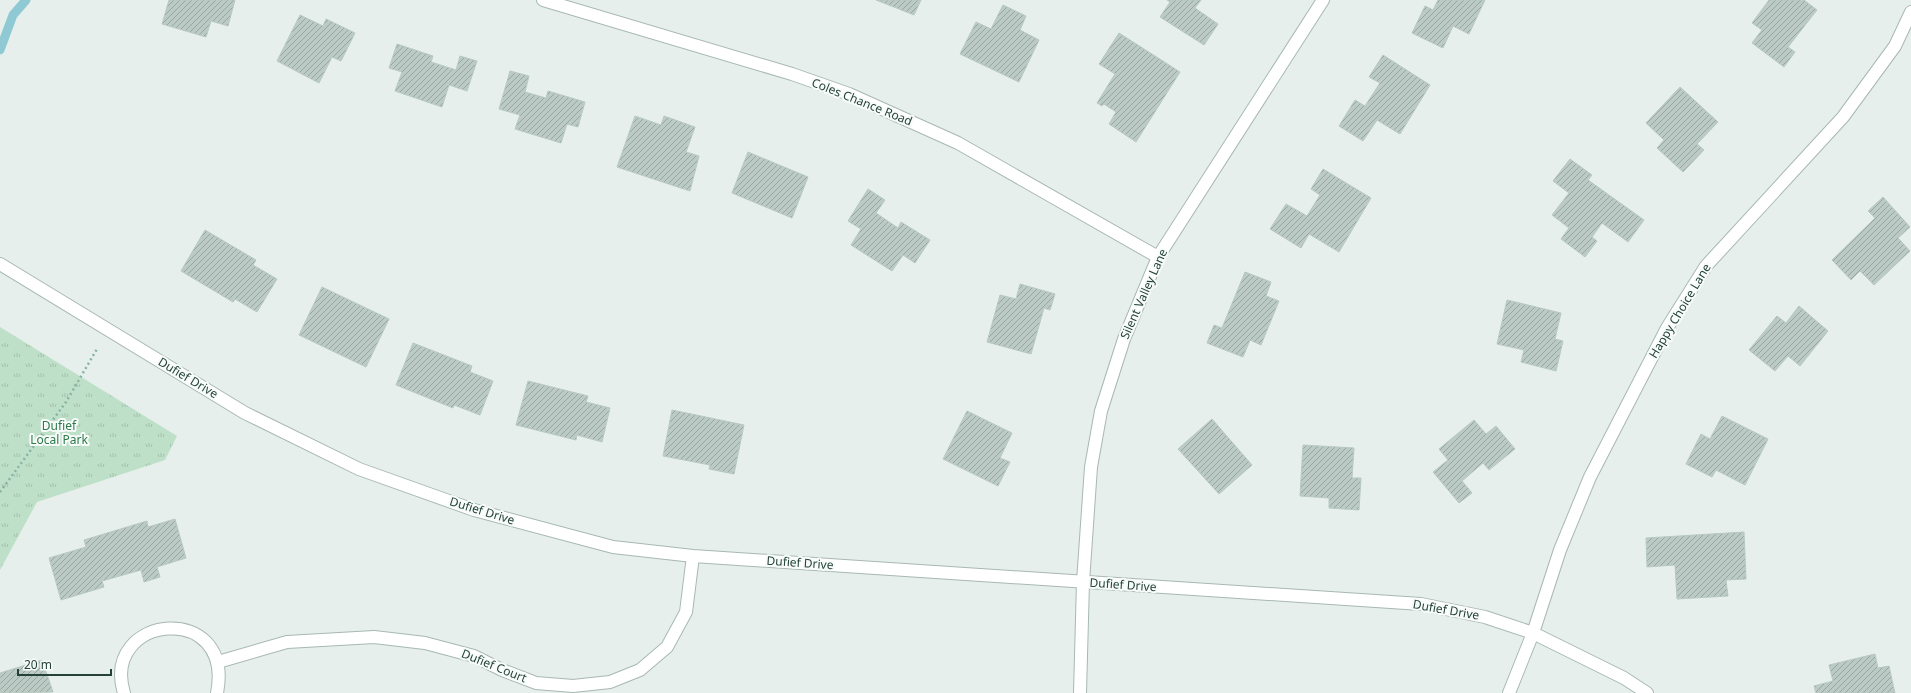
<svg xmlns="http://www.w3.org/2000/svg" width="1911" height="693" font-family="'Noto Sans',sans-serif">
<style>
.park{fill:url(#park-tufts)}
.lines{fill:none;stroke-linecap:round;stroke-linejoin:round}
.stream{stroke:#8ec9d4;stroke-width:9}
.building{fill:url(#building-hatch);stroke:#b8c9c2}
.lane-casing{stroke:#a8b8b2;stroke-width:14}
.street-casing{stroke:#a8b8b2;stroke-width:14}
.path{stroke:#86b3a5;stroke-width:2.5;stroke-dasharray:2 3;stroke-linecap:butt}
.lane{stroke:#fff;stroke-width:12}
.street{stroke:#fff;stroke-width:12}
.labels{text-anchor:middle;stroke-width:4;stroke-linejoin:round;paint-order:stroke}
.street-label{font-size:12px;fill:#24423a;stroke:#f7fbf9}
.park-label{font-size:12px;fill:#2d7a4b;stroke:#f7fbf9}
</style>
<defs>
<pattern id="park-tufts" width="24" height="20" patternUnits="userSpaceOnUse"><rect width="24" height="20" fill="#bfe0c8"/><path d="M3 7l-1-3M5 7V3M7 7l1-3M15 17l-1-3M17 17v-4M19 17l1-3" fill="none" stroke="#a4c1ad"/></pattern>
<pattern id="building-hatch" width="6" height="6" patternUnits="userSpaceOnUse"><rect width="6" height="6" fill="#bbcac4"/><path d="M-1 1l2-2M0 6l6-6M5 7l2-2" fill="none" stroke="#98a6a0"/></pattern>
</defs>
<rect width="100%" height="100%" fill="#e6efeb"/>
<path class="park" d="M0,327L177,436L165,460L37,502L0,570Z"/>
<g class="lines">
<path class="stream" d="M0,50L13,15L26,0"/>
</g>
<path class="building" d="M169,0H235L228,26L211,21L206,37L162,24Z
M876,0H921L914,15Z
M1167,0H1201L1195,8L1218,24L1204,45L1160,17L1170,2Z
M1438,0H1485L1469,34L1453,26L1443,48L1412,33L1425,6L1433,10Z
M1769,0H1804L1817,10L1788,47L1795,52L1784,67L1752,43L1762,30L1752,23Z
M1003,5L1026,16L1020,30L1039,40L1019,82L960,54L976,22L991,29Z
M300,15L323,26L326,19L355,33L341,61L332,57L319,83L277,61Z
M1119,33L1180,72L1136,142L1109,124L1116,112L1104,104L1102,106L1097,103L1115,74L1099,64Z
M397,44L433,56L431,62L456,70L460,56L477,61L467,91L449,85L442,107L395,91L402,72L389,68Z
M1383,55L1430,85L1400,134L1377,120L1363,141L1339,126L1355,100L1365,106L1380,83L1369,77Z
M510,71L529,76L525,92L546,98L548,91L585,102L578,127L567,124L561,143L515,129L520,115L499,109Z
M1680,87L1718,122L1697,144L1704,150L1683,172L1657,148L1664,140L1646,123Z
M635,116L661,125L664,116L695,127L686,152L699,156L690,191L617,167Z
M748,152L808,177L792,218L732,193Z
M1570,159L1592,175L1588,180L1644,220L1628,242L1602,223L1592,237L1597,241L1585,257L1561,239L1569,228L1552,215L1569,193L1553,181Z
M1323,169L1371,198L1339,252L1309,234L1301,248L1270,229L1286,204L1307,216L1320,195L1311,189Z
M868,189L885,200L876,213L898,228L901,222L930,240L915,263L903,255L892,271L851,245L861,229L848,221Z
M1883,197L1910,227L1898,238L1910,251L1874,285L1860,271L1851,280L1832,260L1875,218L1868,211Z
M205,230L256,260L253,265L277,279L257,312L235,299L233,302L181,271Z
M1245,272L1271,282L1266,296L1279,301L1261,345L1250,340L1243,357L1207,343L1214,325L1222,328Z
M1020,284L1055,294L1050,310L1044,308L1031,354L987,342L1000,295L1016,299Z
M322,287L389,319L366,367L299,335Z
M1507,300L1561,313L1555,339L1563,341L1556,371L1521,362L1524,350L1497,344Z
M1799,306L1828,331L1800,366L1788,356L1775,371L1749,350L1777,316L1786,323Z
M413,343L472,366L470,372L493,381L480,415L454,405L453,408L396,385Z
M528,381L588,396L586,402L610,408L602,442L577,435L576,440L516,425Z
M672,410L744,425L734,474L709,469L710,465L663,456Z
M967,411L1012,433L1000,458L1010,462L998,486L943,459Z
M1722,416L1768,439L1745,485L1716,470L1712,477L1686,464L1701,434L1710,439Z
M1212,419L1252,465L1219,494L1178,449Z
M1474,420L1486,434L1496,426L1515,449L1489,470L1483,463L1462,481L1472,493L1459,503L1433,472L1448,460L1439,449Z
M1303,445L1354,448L1352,478H1361L1359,510L1329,508V498L1300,496Z
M175,519L186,558L157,567L160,577L144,582L141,570L102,581L104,587L61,600L49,558L86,547L84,540L147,521L148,527Z
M1744,532L1746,579L1726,580L1728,596L1677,599L1675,565L1647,567L1646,538Z
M1875,654L1878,668L1889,666L1895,693H1816L1814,686L1833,681L1829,665Z
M42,660L53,692L0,693V673Z"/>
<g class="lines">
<g class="lane-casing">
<path id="lane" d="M1080,693L1083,582
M1509,693L1533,633"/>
</g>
<g class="street-casing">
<path id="street" d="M543,0L792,74L849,94L958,143L1158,257
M0,264L245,413L359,469L474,510L613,547L693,556L1421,604L1485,617L1533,633L1624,678L1647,693
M1083,582L1091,467L1101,411L1124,339L1158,257L1323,0
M1533,633L1560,550L1590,477L1667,328L1706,266L1843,117L1895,46L1911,12
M218,662L287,642L374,637L425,643L474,656L502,670L536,683L573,686L610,682L640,670L667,647L686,612L693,556
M124,693C100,614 235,600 217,693"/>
</g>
<path class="path" d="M0,492L66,402L97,349"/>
<use href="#lane" class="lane"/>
<use href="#street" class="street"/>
</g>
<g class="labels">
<g class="street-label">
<text transform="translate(862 102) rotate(22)" y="4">Coles Chance Road</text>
<text transform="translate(1144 294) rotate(-66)" y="4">Silent Valley Lane</text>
<text transform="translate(1680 311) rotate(-59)" y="4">Happy Choice Lane</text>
<text transform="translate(188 378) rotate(31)" y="4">Dufief Drive</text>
<text transform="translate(482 511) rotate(17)" y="4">Dufief Drive</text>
<text transform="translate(800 563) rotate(4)" y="4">Dufief Drive</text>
<text transform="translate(1123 585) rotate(4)" y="4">Dufief Drive</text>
<text transform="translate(1446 610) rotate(10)" y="4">Dufief Drive</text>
<text transform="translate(494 666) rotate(22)" y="4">Dufief Court</text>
</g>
<g class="park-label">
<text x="59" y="430">Dufief<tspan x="59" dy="14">Local Park</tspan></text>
</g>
</g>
<path d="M18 669v6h93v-6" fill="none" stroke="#24423a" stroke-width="2"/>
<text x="24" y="669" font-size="12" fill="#24423a" stroke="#f7fbf9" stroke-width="3" paint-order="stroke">20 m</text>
</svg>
